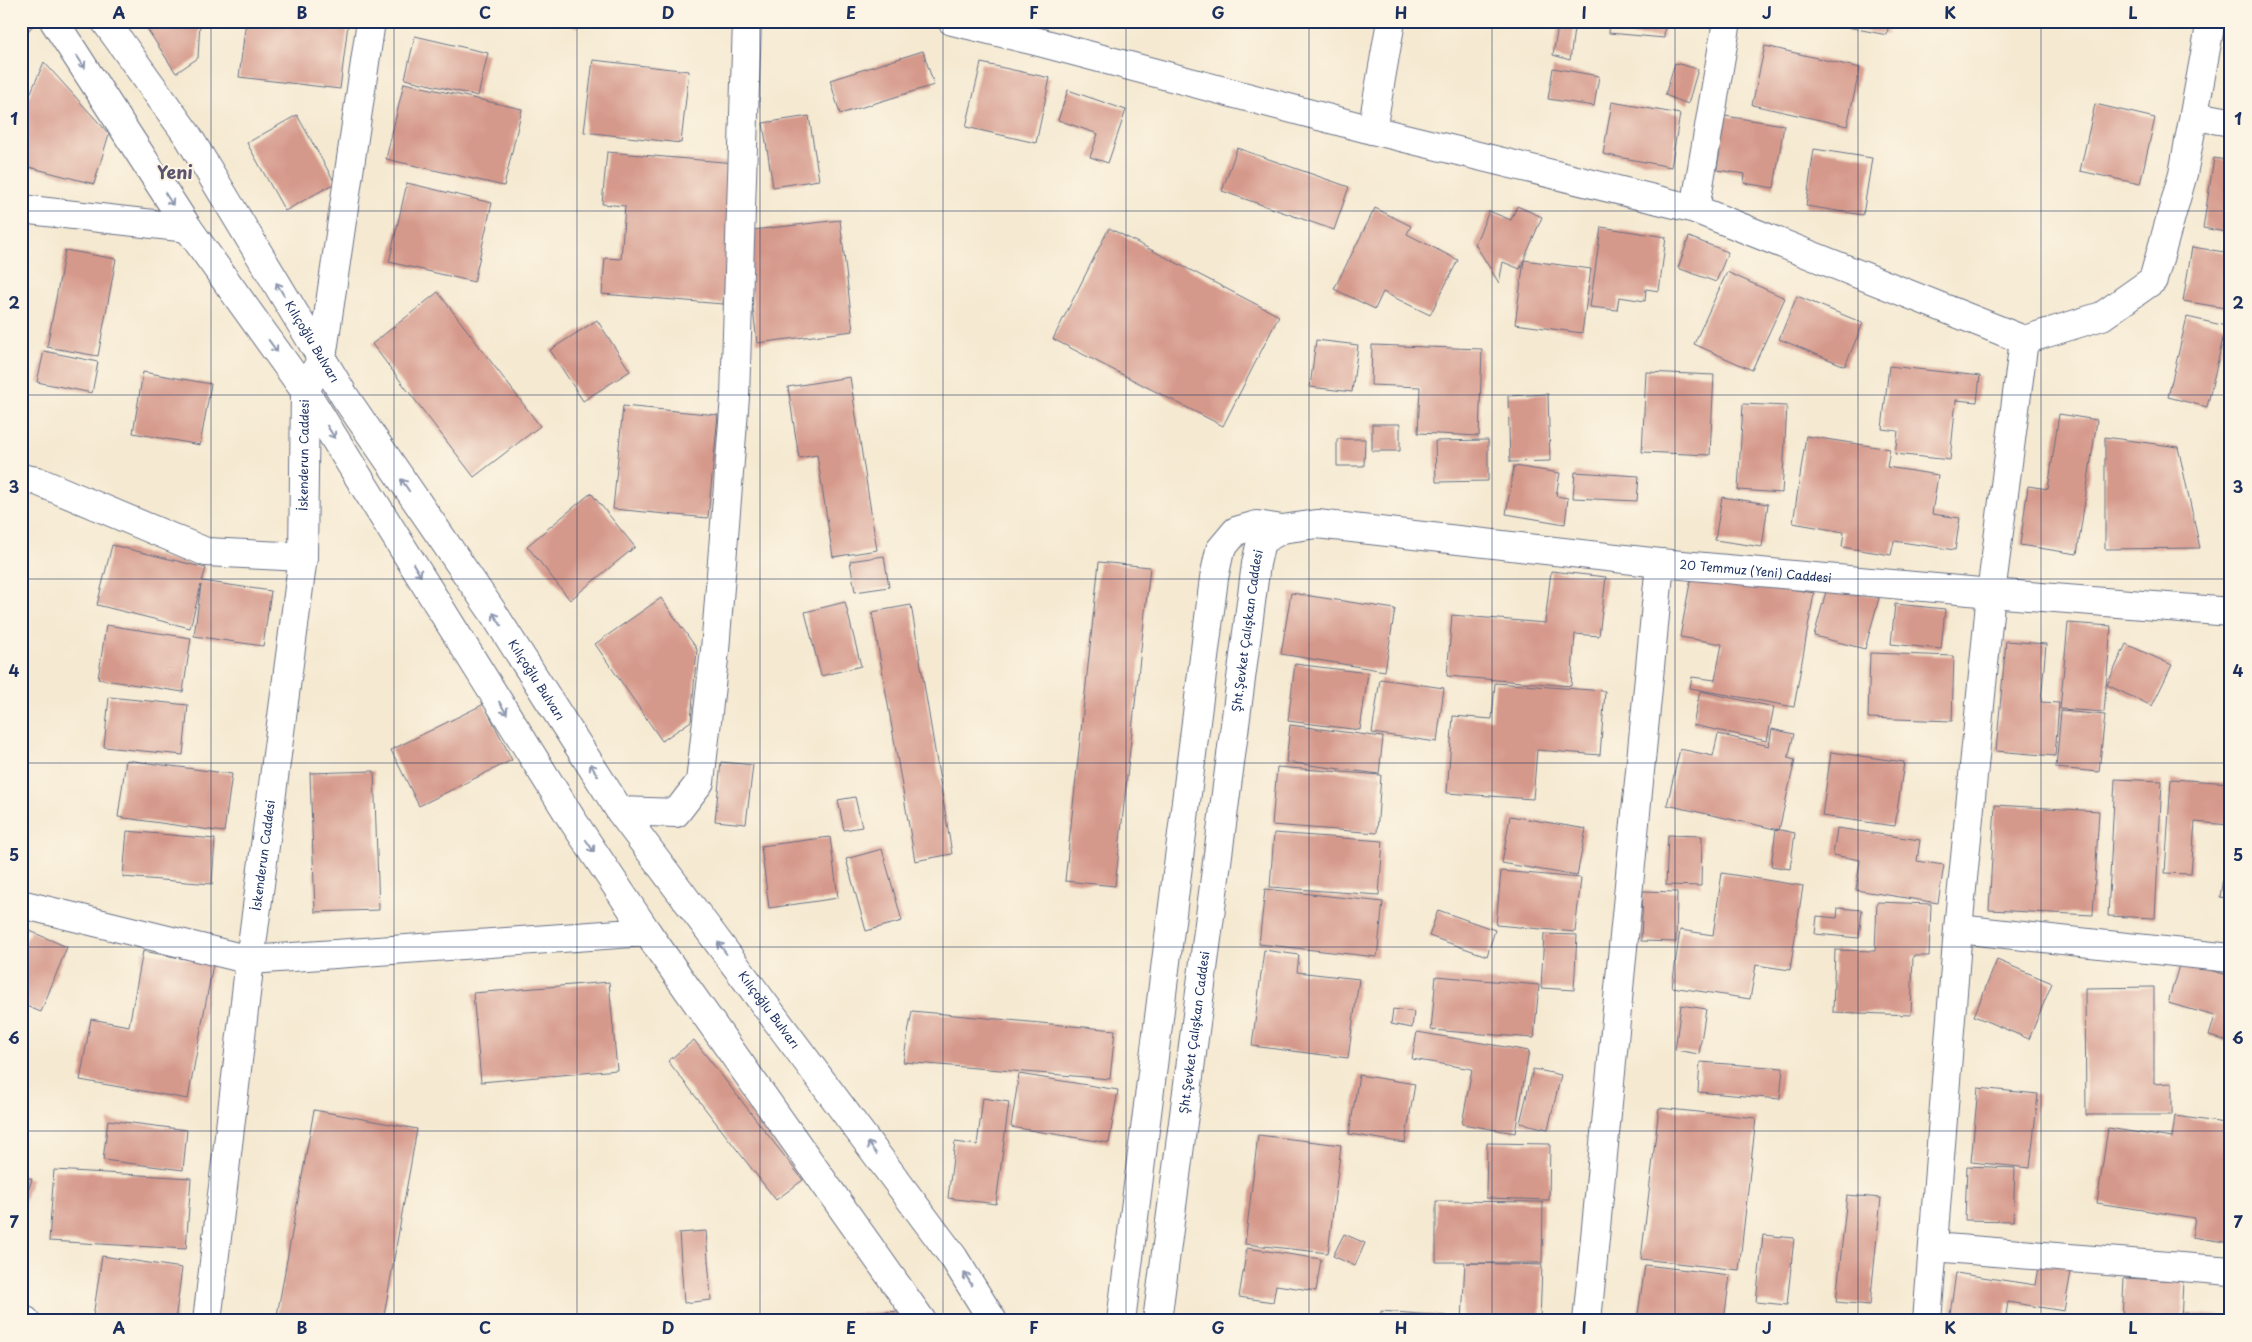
<svg xmlns="http://www.w3.org/2000/svg" width="2252" height="1342" font-family="'Playpen Sans',sans-serif">
<style>
.building{fill:#d5998b}
.lines{fill:none;stroke-linecap:round;stroke-linejoin:round}
.minor-casing{stroke:#677086;stroke-width:30}
.tertiary-casing{stroke:#677086;stroke-width:30}
.minor{stroke:#fff;stroke-width:28}
.tertiary{stroke:#fff;stroke-width:28}
.oneway{stroke:#8d97ae}
.grid{fill:none;stroke:#1b2f5e;stroke-width:1;stroke-opacity:0.55}
.labels{text-anchor:middle;stroke-width:4;stroke-linejoin:round;paint-order:stroke}
.street-label{font-size:12px;fill:#1b2f5e;stroke:#fcf5e5}
.district-label{font-size:18px;font-weight:bold;fill:#5c546e;stroke:#fcf5e5}
.neatline{fill:none;stroke:#1b2f5e;stroke-width:2}
.grid-label{font-size:16px;text-anchor:middle;font-weight:bold;fill:#1b2f5e}
</style>
<rect width="100%" height="100%" fill="#fcf5e5"/>
<filter id="ink" filterUnits="userSpaceOnUse"><feTurbulence type="fractalNoise" baseFrequency=".02" numOctaves="2"/><feDisplacementMap in="SourceGraphic" scale="10" xChannelSelector="R" yChannelSelector="G"/><feConvolveMatrix kernelMatrix="1 2 1 2 8 2 1 2 1" color-interpolation-filters="sRGB"/></filter>
<filter id="wash" filterUnits="userSpaceOnUse"><feTurbulence type="fractalNoise" baseFrequency=".0096" numOctaves="4" result="noise"/><feDisplacementMap in="SourceGraphic" scale="20" xChannelSelector="R" yChannelSelector="G"/><feGaussianBlur stdDeviation="1.12" result="paint"/><feColorMatrix in="noise" values="0 0 0 0 0 0 0 0 0 0 0 0 0 0 0 0 0 1.4 0 .05"/><feComposite in="paint" operator="in"/></filter>
<g filter="url(#wash)">
<rect width="100%" height="100%" fill="#f5e9d1"/>
<g id="blocks">
<path class="building" d="M21,21H37L21,39Z
M142,21H200L198,58L176,73Z
M246,21H326L348,24L340,89L239,77Z
M551,21H579L578,27Z
M1559,21H1575L1570,60L1553,55Z
M1610,21H1665L1664,38L1609,33Z
M1817,21H1889L1887,35Z
M415,36L488,53L478,96L405,79Z
M1765,46L1860,68L1847,126L1752,105Z
M923,51L934,85L840,114L830,80Z
M593,60L689,71L681,143L584,132Z
M44,62L109,134L94,184L21,165V115Z
M981,63L1050,78L1036,143L966,127Z
M1675,63L1698,69L1688,104L1665,95Z
M1553,68L1599,76L1594,106L1548,99Z
M404,83L522,109L504,186L386,159Z
M1068,90L1126,110L1108,163L1090,157L1098,134L1058,120Z
M1612,102L1680,114L1671,167L1603,154Z
M2095,104L2155,118L2140,184L2080,171Z
M297,115L335,183L285,211L247,143Z
M809,116L819,180L773,187L763,123Z
M1725,116L1784,125L1774,188L1744,183L1745,174L1717,170Z
M1237,148L1349,187L1334,230L1222,191Z
M1814,149L1872,158L1863,215L1806,206Z
M607,152L735,163L723,304L602,294L605,258L621,259L625,206L602,204Z
M2214,158L2231,161V233L2203,228Z
M407,183L492,203L474,282L389,262Z
M1517,206L1542,217L1520,269L1503,262L1499,283L1475,244L1489,211L1511,220Z
M1375,208L1411,226L1407,234L1458,260L1430,315L1383,292L1375,309L1334,289Z
M840,220L853,331L757,343L744,231Z
M1601,227L1666,237L1659,291L1646,289L1645,301L1619,297L1617,310L1590,307Z
M1109,228L1279,316L1223,426L1053,339Z
M1689,237L1728,252L1716,282L1678,268Z
M2192,247L2231,253V309L2183,301Z
M65,250L116,259L98,356L47,347Z
M1524,260L1591,269L1582,333L1515,324Z
M1727,272L1785,298L1752,370L1694,344Z
M438,292L540,426L474,477L372,344Z
M1797,296L1863,323L1845,366L1779,339Z
M2187,317L2226,326L2207,407L2168,397Z
M597,320L630,371L583,401L550,350Z
M1316,340L1358,345L1352,392L1310,387Z
M1372,345L1482,349L1479,436L1418,433L1420,387L1371,385Z
M44,351L98,362L92,393L37,382Z
M1889,366L1980,376L1977,402L1956,400L1950,460L1895,454L1898,431L1882,429Z
M143,372L211,384L200,445L133,433Z
M1646,372L1714,375L1710,455L1642,452Z
M850,377L877,550L833,557L817,455L799,458L788,387Z
M1548,394L1550,461L1510,462L1508,396Z
M1743,404L1787,406L1782,493L1738,490Z
M623,406L718,415L708,518L613,509Z
M2059,414L2097,420L2077,554L2020,545L2028,486L2048,489Z
M1372,424H1400V451H1372Z
M1806,436L1890,449L1887,467L1938,475L1932,514L1960,518L1955,550L1894,541L1891,555L1842,547L1844,532L1793,523Z
M2105,437L2178,447L2200,548L2105,549Z
M1337,439H1365L1364,466H1337Z
M1488,440V481L1436,482L1435,441Z
M1514,466L1560,473L1556,496L1568,498L1565,524L1506,514Z
M1575,472L1639,476L1637,501L1573,498Z
M591,493L635,547L570,600L527,546Z
M1722,497L1768,504L1762,547L1715,540Z
M112,545L206,568L202,581L271,591L263,646L194,636L201,585L190,628L97,605Z
M884,556L889,587L855,592L850,561Z
M1099,562L1150,567L1115,886L1065,881Z
M1551,571L1606,577L1599,636L1575,634L1571,686L1447,676L1452,615L1545,623Z
M1692,572L1814,593L1794,707L1690,688L1692,677L1715,680L1722,644L1680,637Z
M1828,584L1879,598L1865,649L1814,636Z
M1291,593L1395,609L1385,671L1281,654Z
M661,598L697,649L691,721L662,741L595,644Z
M845,602L861,666L821,676L805,612Z
M1895,604L1945,609L1941,649L1891,644Z
M911,605L952,854L915,861L872,612Z
M2068,623L2111,626L2104,712L2060,709Z
M106,625L191,638L183,692L98,679Z
M2006,641L2046,644L2041,702L2059,703L2055,756L1996,751Z
M2126,644L2172,665L2152,706L2107,685Z
M1870,653L1954,656L1952,721L1868,718Z
M1295,664L1368,673L1360,730L1288,721Z
M1380,679L1444,688L1437,742L1372,733Z
M1495,683L1605,691L1600,755L1537,750L1533,799L1447,793L1453,716L1492,719Z
M1700,691L1774,707L1767,741L1693,725Z
M109,697L188,705L183,755L104,747Z
M484,704L512,760L419,806L391,750Z
M2061,711L2105,715L2099,772L2056,768Z
M1290,725L1383,737L1379,774L1286,762Z
M1772,729L1794,734L1788,758L1795,760L1779,830L1667,805L1680,749L1713,756L1718,734L1769,746Z
M1831,752L1904,762L1895,826L1822,816Z
M126,760L232,774L224,832L118,817Z
M721,762L753,765L746,824L715,821Z
M1277,767L1381,775L1377,833L1272,825Z
M374,771L379,910L315,912L310,773Z
M2115,779L2162,781L2155,918L2108,916Z
M2171,779L2231,783L2229,825L2195,822L2191,874L2165,873Z
M855,797L862,827L844,830L838,800Z
M1995,805L2099,811L2093,915L1989,910Z
M1510,816L1586,829L1577,876L1502,863Z
M1837,828L1920,840L1917,861L1944,865L1938,903L1856,890L1860,860L1833,855Z
M1776,829L1795,833L1790,869L1771,866Z
M127,831L215,839L212,884L123,877Z
M1274,833L1383,841L1379,895L1270,887Z
M2230,833H2231V899L2220,897Z
M1668,835L1702,836L1701,886L1666,885Z
M830,837L838,898L769,908L761,846Z
M882,849L902,921L866,931L846,859Z
M1501,871L1581,878L1575,932L1496,925Z
M1722,873L1803,886L1790,970L1756,965L1750,999L1672,987L1680,930L1713,935Z
M1265,889L1383,902L1377,957L1259,944Z
M1643,891L1677,892L1676,942L1641,941Z
M1877,902L1931,904L1929,956H1913L1911,1015L1833,1012L1835,950L1875,951Z
M1838,908L1862,910L1859,938L1815,934L1817,916L1837,918Z
M1438,910L1495,930L1487,956L1429,936Z
M30,931L67,947L41,1012L21,1004V951Z
M1544,934L1577,935L1574,990L1541,988Z
M1264,950L1299,955L1297,972L1359,979L1348,1058L1252,1046Z
M143,951L213,964L188,1099L80,1080L91,1019L129,1026Z
M1997,960L2052,983L2029,1039L1974,1016Z
M2180,962L2231,976V1042L2209,1036L2215,1016L2168,1003Z
M1436,976L1539,985L1534,1038L1431,1030Z
M609,982L617,1070L481,1082L473,993Z
M2154,987V1084L2172,1083V1115H2086L2085,988Z
M1681,1005L1706,1009L1699,1054L1675,1050Z
M1393,1009L1414,1012L1412,1028L1391,1024Z
M912,1011L1115,1030L1110,1079L903,1062Z
M1417,1032L1529,1051L1515,1133L1462,1124L1472,1069L1412,1059Z
M694,1040L803,1180L776,1200L668,1061Z
M1700,1062L1783,1068L1780,1099L1698,1092Z
M1533,1069L1561,1075L1548,1129L1520,1123Z
M1019,1074L1118,1090L1109,1143L1011,1127Z
M1359,1075L1415,1084L1405,1143L1349,1134Z
M1978,1088L2038,1094L2030,1168L1971,1162Z
M2230,1093L2231,1243L2192,1237L2195,1218L2097,1203L2108,1128L2172,1138L2175,1116L2225,1123Z
M983,1098L1009,1102L996,1204L948,1198L955,1142L977,1145Z
M1659,1108L1756,1118L1739,1270L1641,1259Z
M314,1110L417,1129L383,1321H276Z
M108,1120L187,1130L183,1170L103,1160Z
M1258,1135L1341,1145L1328,1253L1245,1244Z
M1487,1143L1550,1144L1549,1200L1486,1198Z
M1967,1166L2015,1168L2013,1221L1965,1220Z
M54,1170L191,1178L186,1249L49,1241Z
M21,1175L32,1179L22,1209H21Z
M1847,1195L1881,1198L1870,1305L1836,1302Z
M1436,1201L1543,1202L1542,1263H1467L1542,1265L1540,1321H1462L1465,1262H1436Z
M706,1231L711,1300L684,1303L679,1233Z
M1344,1234L1365,1243L1355,1266L1333,1256Z
M1763,1235L1794,1238L1787,1305L1756,1302Z
M1247,1248L1321,1259L1316,1291L1276,1285L1273,1302L1239,1297Z
M102,1256L182,1268L175,1321H122L93,1317Z
M2039,1261L2072,1266L2064,1311L2008,1302L2005,1321H1949L1956,1273L2035,1285Z
M1645,1265L1730,1275L1724,1321H1637Z
M2124,1278L2183,1281L2181,1321H2122Z
M904,1311V1321H840V1314Z
M1381,1311L1447,1316V1321H1381Z
M2184,1313L2225,1316L2224,1321H2184Z
M2013,1315L2035,1320L2034,1321H2012Z"/>
</g>
</g>
<g filter="url(#ink)">
<use href="#blocks" fill-opacity="0" stroke="#677086" stroke-width="1"/>
<g class="lines">
<g class="minor-casing">
<g id="minor">
<path d="M952,21L1035,41L1372,130L1695,209L2024,340L2102,316L2153,280L2183,174L2211,21"/>
<path d="M2194,116L2231,122"/>
<path d="M1372,130L1391,21"/>
<path d="M21,209L188,228"/>
<path d="M1695,209L1727,21"/>
<path d="M21,478L37,481L206,552L303,557"/>
<path d="M620,811L676,813L700,782L715,650L735,397L747,21"/>
<path d="M21,904L250,960L647,932"/>
<path d="M1958,929L2231,958"/>
<path d="M1933,1247L2231,1271"/>
<path d="M21,1319L26,1321"/>
<path id="s1" d="M207,1321L250,960L303,557L305,391L322,358L371,21"/>
<path id="s2" d="M1121,1321L1214,578L1220,550L1236,531L1257,525L1282,529L1317,524L1660,563L1991,593L2231,612"/>
<path id="s3" d="M1157,1321L1256,564L1261,541L1282,529"/>
<path d="M1587,1321L1660,563"/>
<path d="M1927,1321L1958,929L1991,593L2024,340"/>
</g>
</g>
<g class="tertiary-casing">
<g id="tertiary">
<path d="M54,21L188,228L305,391L571,818L647,932L922,1321"/>
<path id="s4" d="M105,21L188,136L345,397L492,611L620,811L954,1258L993,1321"/>
</g>
</g>
<use href="#minor" class="minor"/>
<use href="#tertiary" class="tertiary"/>
</g>
<defs><path id="oneway-shaft" d="M-6 0H5M1.5-3L5.5 0L1.5 3" fill="none" stroke-width="1.6" stroke-linecap="round" stroke-linejoin="round" transform="scale(1.25)"/></defs>
<g class="oneway">
<use href="#oneway-shaft" transform="translate(81 62) rotate(57)"/>
<use href="#oneway-shaft" transform="translate(169 199) rotate(57)"/>
<use href="#oneway-shaft" transform="translate(280 289) rotate(-121)"/>
<use href="#oneway-shaft" transform="translate(273 346) rotate(54)"/>
<use href="#oneway-shaft" transform="translate(331 432) rotate(58)"/>
<use href="#oneway-shaft" transform="translate(405 485) rotate(-124)"/>
<use href="#oneway-shaft" transform="translate(417 570) rotate(58)"/>
<use href="#oneway-shaft" transform="translate(497 619) rotate(-123)"/>
<use href="#oneway-shaft" transform="translate(503 708) rotate(58)"/>
<use href="#oneway-shaft" transform="translate(594 770) rotate(-123)"/>
<use href="#oneway-shaft" transform="translate(590 846) rotate(56)"/>
<use href="#oneway-shaft" transform="translate(722 948) rotate(-127)"/>
<use href="#oneway-shaft" transform="translate(872 1148) rotate(-127)"/>
<use href="#oneway-shaft" transform="translate(968 1279) rotate(-122)"/>
</g>
</g>
<path class="grid" d="M211,21V1321M394,21V1321M577,21V1321M760,21V1321M943,21V1321M1126,21V1321M1309,21V1321M1492,21V1321M1675,21V1321M1858,21V1321M2041,21V1321M21,211H2231M21,395H2231M21,579H2231M21,763H2231M21,947H2231M21,1131H2231"/>
<g class="labels">
<g class="street-label">
<text dy="4" stroke="none"><textPath href="#s4" startOffset="382">Kılıçoğlu Bulvarı</textPath></text>
<text dy="4" stroke="none"><textPath href="#s1" startOffset="872">İskenderun Caddesi</textPath></text>
<text dy="4" stroke="none"><textPath href="#s2" startOffset="1326">20 Temmuz (Yeni) Caddesi</textPath></text>
<text dy="4" stroke="none"><textPath href="#s3" startOffset="696">Şht.Şevket Çalışkan Caddesi</textPath></text>
<text dy="4" stroke="none"><textPath href="#s4" startOffset="788">Kılıçoğlu Bulvarı</textPath></text>
<text dy="4" stroke="none"><textPath href="#s1" startOffset="469">İskenderun Caddesi</textPath></text>
<text dy="4" stroke="none"><textPath href="#s4" startOffset="1192">Kılıçoğlu Bulvarı</textPath></text>
<text dy="4" stroke="none"><textPath href="#s3" startOffset="291">Şht.Şevket Çalışkan Caddesi</textPath></text>
</g>
<g class="district-label">
<text x="175" y="179">Yeni</text>
</g>
</g>
<rect width="2252" height="1342" fill="none" stroke="#fcf5e5" stroke-width="55"/>
<rect x="28" y="28" width="2196" height="1286" class="neatline"/>
<g class="grid-label">
<text x="119" y="19">A</text>
<text x="302" y="19">B</text>
<text x="485" y="19">C</text>
<text x="668" y="19">D</text>
<text x="851" y="19">E</text>
<text x="1034" y="19">F</text>
<text x="1218" y="19">G</text>
<text x="1401" y="19">H</text>
<text x="1584" y="19">I</text>
<text x="1767" y="19">J</text>
<text x="1950" y="19">K</text>
<text x="2133" y="19">L</text>
<text x="14" y="125">1</text>
<text x="2238" y="125">1</text>
<text x="14" y="309">2</text>
<text x="2238" y="309">2</text>
<text x="14" y="493">3</text>
<text x="2238" y="493">3</text>
<text x="14" y="677">4</text>
<text x="2238" y="677">4</text>
<text x="14" y="861">5</text>
<text x="2238" y="861">5</text>
<text x="14" y="1044">6</text>
<text x="2238" y="1044">6</text>
<text x="14" y="1228">7</text>
<text x="2238" y="1228">7</text>
<text x="119" y="1334">A</text>
<text x="302" y="1334">B</text>
<text x="485" y="1334">C</text>
<text x="668" y="1334">D</text>
<text x="851" y="1334">E</text>
<text x="1034" y="1334">F</text>
<text x="1218" y="1334">G</text>
<text x="1401" y="1334">H</text>
<text x="1584" y="1334">I</text>
<text x="1767" y="1334">J</text>
<text x="1950" y="1334">K</text>
<text x="2133" y="1334">L</text>
</g>
</svg>
